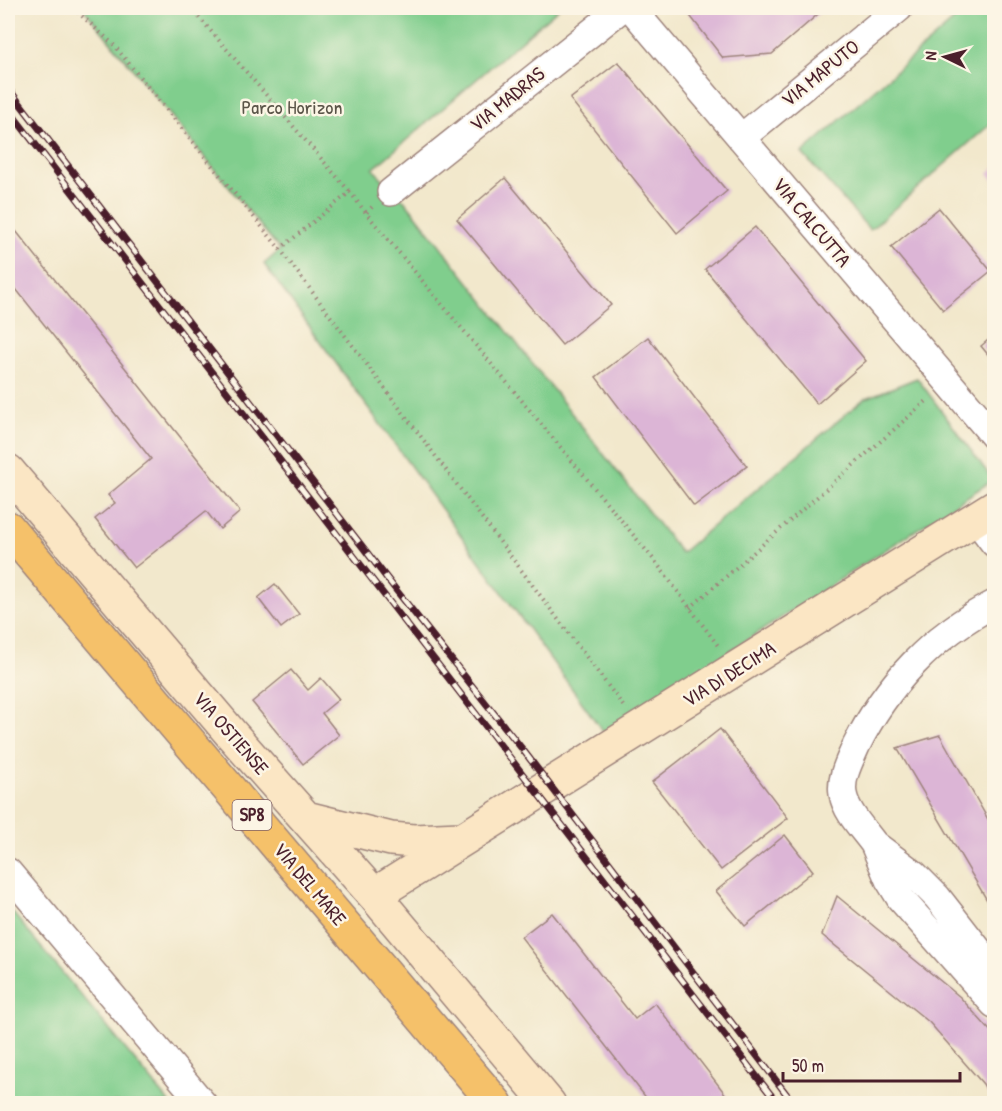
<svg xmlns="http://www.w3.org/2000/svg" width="1002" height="1111" font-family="'Patrick Hand',sans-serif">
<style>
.green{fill:#80ce8d;stroke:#65765c;stroke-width:1.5}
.building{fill:#dcb5d6}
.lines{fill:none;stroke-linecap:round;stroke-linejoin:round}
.street-casing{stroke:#9e847c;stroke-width:30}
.secondary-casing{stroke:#9e847c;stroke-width:36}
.primary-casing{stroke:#9e847c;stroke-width:36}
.path{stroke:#9e847c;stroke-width:4;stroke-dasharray:1.5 4.5;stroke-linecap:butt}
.street{stroke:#fff;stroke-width:27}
.secondary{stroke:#fbe6c4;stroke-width:33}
.primary{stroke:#f5c16b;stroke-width:33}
.rail-casing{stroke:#4a1f2b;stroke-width:7}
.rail{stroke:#fcf5e5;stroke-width:4.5;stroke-dasharray:14;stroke-linecap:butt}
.labels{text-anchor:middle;stroke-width:5;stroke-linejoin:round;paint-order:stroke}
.shield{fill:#fcf5e5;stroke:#7f5f63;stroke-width:1.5}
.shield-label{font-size:18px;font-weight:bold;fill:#4a1f2b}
.street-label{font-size:20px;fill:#4a1f2b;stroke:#fcf5e5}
.park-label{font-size:20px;fill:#5a5448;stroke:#fcf5e5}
</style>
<rect width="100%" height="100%" fill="#fcf5e5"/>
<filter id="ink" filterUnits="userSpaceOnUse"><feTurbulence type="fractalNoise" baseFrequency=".0167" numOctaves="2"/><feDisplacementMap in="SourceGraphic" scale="12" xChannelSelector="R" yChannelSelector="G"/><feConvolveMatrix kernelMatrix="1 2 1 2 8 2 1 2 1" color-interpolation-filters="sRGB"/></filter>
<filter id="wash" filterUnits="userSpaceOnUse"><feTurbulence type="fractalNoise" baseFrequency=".008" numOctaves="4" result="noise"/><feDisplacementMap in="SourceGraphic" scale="24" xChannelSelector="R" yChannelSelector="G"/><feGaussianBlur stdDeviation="1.35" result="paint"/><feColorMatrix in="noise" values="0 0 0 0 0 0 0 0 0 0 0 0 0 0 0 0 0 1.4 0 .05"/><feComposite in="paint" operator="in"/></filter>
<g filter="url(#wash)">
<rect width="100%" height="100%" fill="#f2e8cc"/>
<path class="green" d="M83,8H559L373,169L410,207L681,553L864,399L917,378L993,480L604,733L264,264L280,250Z
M968,8H994V121L870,230L802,153Z
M8,907L170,1103H8Z"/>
<g id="blocks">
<path class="building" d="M684,8H825L772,54L723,58Z
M618,62L727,191L677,233L570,99Z
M994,167V181L988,173Z
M505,178L611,305L562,345L457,219Z
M939,208L991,271L943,310L891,247Z
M8,221L240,512L220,529L206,511L134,568L95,519L115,503L108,495L151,459L8,279Z
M755,227L866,361L817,404L705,269Z
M994,335V362L981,346Z
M648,337L747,466L694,506L596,377Z
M275,584L299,614L281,628L258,598Z
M291,670L308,690L321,678L339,699L322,713L339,735L303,764L252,702Z
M720,729L788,818L721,870L652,782Z
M940,735L994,830V912L897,748Z
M785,835L813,871L745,926L716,891Z
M837,896L960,997L994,1035V1104L983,1084L929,1022L822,935Z
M552,913L635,1019L655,1003L733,1104H651L521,937Z"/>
</g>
</g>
<g filter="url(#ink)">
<use href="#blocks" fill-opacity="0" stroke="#9e847c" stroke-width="1.5"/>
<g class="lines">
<g class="street-casing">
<path id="street" d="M631,8L994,436
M741,138L899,8
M391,192L622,8
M976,519L994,543
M874,844C864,830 846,812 843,794C840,778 850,760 856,746C886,685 933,635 994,604
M8,872L203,1104
M994,970L937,897L914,874L874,844L889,880L900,898L994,1004"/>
</g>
<g class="secondary-casing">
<path id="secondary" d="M8,471L233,736L374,895L549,1104
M306,818L391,839L414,841L460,839
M374,895L994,507"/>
</g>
<g class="primary-casing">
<path id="primary" d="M8,528L496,1104"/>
</g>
<path class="path" d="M73,8L113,44L280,249L624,707
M191,8L350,192
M372,207L366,213L655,561L719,647
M280,249L350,192L366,213
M690,608L929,399"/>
<use href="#street" class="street"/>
<use href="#secondary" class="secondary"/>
<use href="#primary" class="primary"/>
<g class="rail-casing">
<path id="rail" d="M8,88L396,590L523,750L794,1104
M8,109L778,1104"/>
</g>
<use href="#rail" class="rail"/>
</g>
</g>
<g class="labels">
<rect class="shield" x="232.5" y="800" width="39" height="30" rx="4.5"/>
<g class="shield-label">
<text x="252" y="821">SP8</text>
</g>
<g class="street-label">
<text transform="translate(820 73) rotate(-39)" y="7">VIA MAPUTO</text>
<text transform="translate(507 99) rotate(-39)" y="7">VIA MADRAS</text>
<text transform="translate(812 222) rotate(50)" y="7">VIA CALCUTTA</text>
<text transform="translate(729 674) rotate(-32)" y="7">VIA DI DECIMA</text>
<text transform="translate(231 733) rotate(49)" y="7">VIA OSTIENSE</text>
<text transform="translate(310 884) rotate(50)" y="7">VIA DEL MARE</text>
</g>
<g class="park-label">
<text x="292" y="114">Parco Horizon</text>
</g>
</g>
<rect width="1002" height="1111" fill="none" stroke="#fcf5e5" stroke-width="30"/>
<g transform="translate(945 57) rotate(275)" stroke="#fcf5e5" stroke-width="4.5" paint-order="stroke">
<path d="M0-4.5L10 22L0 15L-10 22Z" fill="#4a1f2b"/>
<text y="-9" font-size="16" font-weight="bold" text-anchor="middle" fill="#4a1f2b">N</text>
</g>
<path d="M783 1072v9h177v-9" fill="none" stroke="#4a1f2b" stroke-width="3"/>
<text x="792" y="1072" font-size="18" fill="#4a1f2b" stroke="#fcf5e5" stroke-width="4.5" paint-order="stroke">50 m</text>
</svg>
